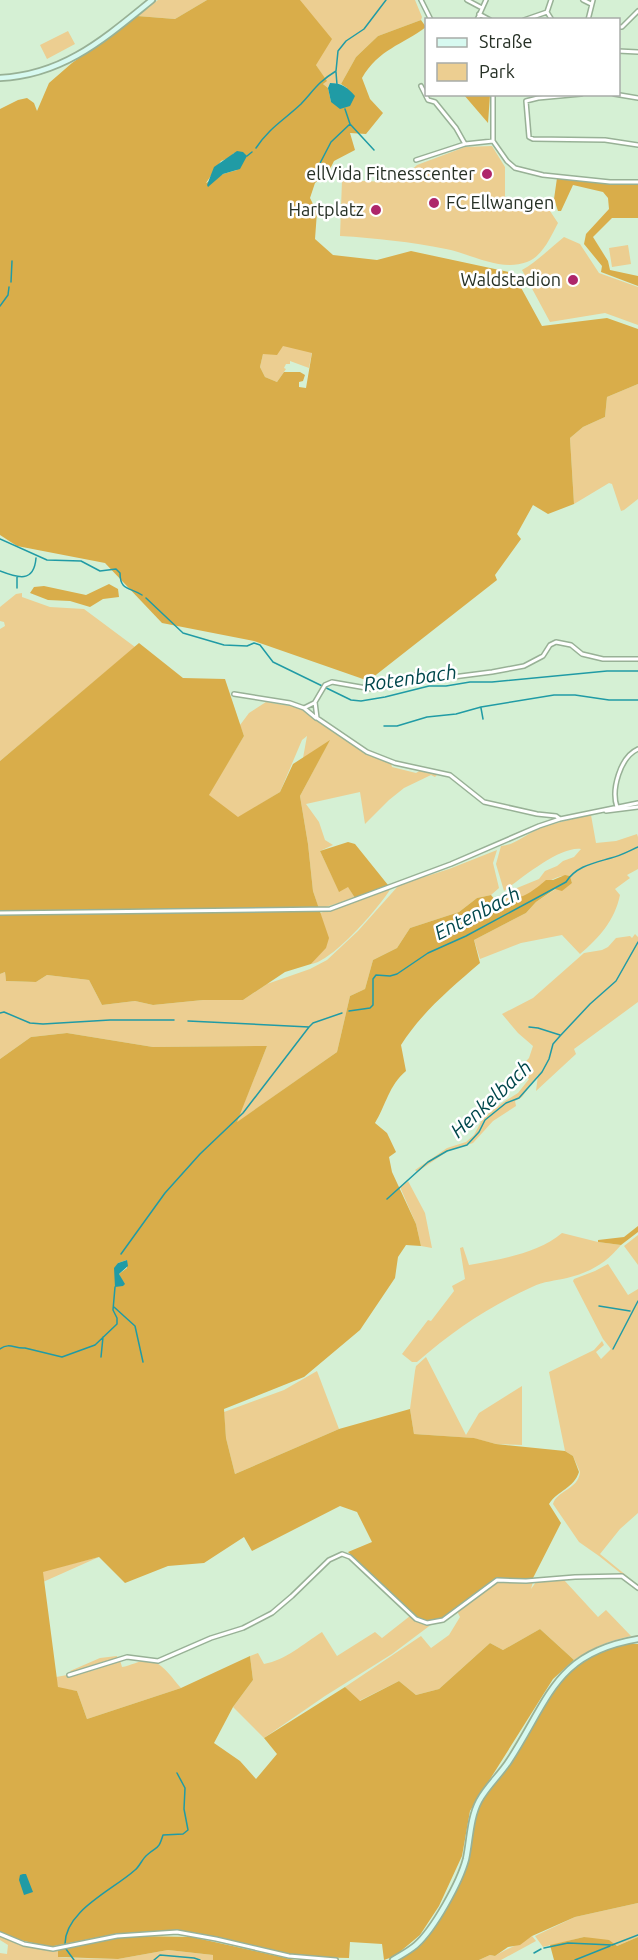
<svg xmlns="http://www.w3.org/2000/svg" width="638" height="1960" font-family="Ubuntu,sans-serif">
<style>
.green{fill:#ecce91}
.forest{fill:#d9ad4a;fill-rule:evenodd}
.water{fill:#209ba5}
.lines{fill:none;stroke-linecap:round;stroke-linejoin:round}
.stream{stroke:#209ba5;stroke-width:1.5}
.street-casing{stroke:#98b196;stroke-width:6}
.secondary-casing{stroke:#98b196;stroke-width:8}
.street{stroke:#fff;stroke-width:3}
.secondary{stroke:#d7f9f0;stroke-width:4.5}
.poi-dot{fill:#ae266a;stroke:#fff;stroke-width:2}
.labels{text-anchor:middle;stroke-width:5;stroke-linejoin:round;paint-order:stroke}
.poi-label{font-size:18px;fill:#263025;stroke:#fff;text-anchor:end}
.water-label{font-size:20px;font-style:italic;fill:#00474c;stroke:#fff}
</style>
<rect width="100%" height="100%" fill="#d5f0d4"/>
<path class="green" d="M158,0H207L175,19L137,16Z
M300,0H415L422,17L421,20L378,36L356,57L341,84L330,83L328,88L323,84L326,80L316,65Z
M68,31L75,44L47,59L40,45Z
M492,146L505,167V198L548,208L558,223C551,236 543,256 527,262C500,272 472,254 446,249C411,242 376,238 340,236L342,180L388,182L405,176L417,165L465,147Z
M564,237L580,244L599,273L638,287V325L605,313L550,322L522,270C538,261 550,248 564,237Z
M628,245L631,264L612,267L609,248Z
M282,345L312,352L309,368L290,361V364H286L284,368L286,369L277,382L265,377L260,367L263,354Z
M638,384V499L624,510L621,511L612,484L609,483L574,504L570,438L583,427L605,417L607,397Z
M22,593V597L50,607L84,609L135,647L0,761V629L5,626L4,622L0,621V607L16,594Z
M266,702L302,708L326,727L367,753L391,763L392,767L416,773L421,770L439,773L435,777L431,775L404,788L389,800L365,824L360,792L306,804L319,822L325,840L333,845L320,851L339,891L348,886L355,898L319,909L313,891L308,844L300,796L329,741L303,758L307,736L302,740L280,792L238,818L208,795L244,736L240,725L249,713Z
M591,815L596,843L616,841L637,834L638,837V869L627,875L630,878L615,889L620,895C615,920 599,938 580,954L562,935L521,943L480,959L474,940L526,913L536,902L556,889L572,883L570,876C555,873 538,889 527,896C522,898 517,898 513,900C508,902 505,905 500,907L494,899L513,894L517,888L539,879L545,871L557,866L563,861L574,857L581,849C560,846 522,878 504,891L496,864L501,846C514,845 524,836 536,830C554,823 571,819 591,815Z
M497,850L493,863L499,888L491,895L477,898L459,912L410,928L397,948L373,960L365,989L350,996L337,1052L236,1123L267,1046L153,1047L67,1033L31,1037L0,1059V974L5,972L6,981L36,982L47,975L89,980L102,1005L135,1001L153,1005L203,1000H243L267,984L310,969L327,960L358,931L399,885L449,869Z
M391,888C379,908 332,962 311,964C331,942 329,940 320,913Z
M635,934L638,937V1002L574,1049L576,1054L536,1091L538,1075L522,1097L515,1101L516,1106L493,1121L473,1143L448,1151L417,1172L415,1170L447,1148L466,1142L474,1135L483,1118L502,1103L518,1093L529,1079L519,1069L529,1058L533,1046L518,1033L502,1014L533,998L584,953L602,950L608,947L616,938L630,936L632,938Z
M408,1181L425,1213L432,1248L421,1246L416,1224L400,1187Z
M562,1233L598,1242L621,1245C606,1263 591,1272 567,1278C555,1281 544,1281 532,1287C488,1307 454,1330 417,1362H412L402,1354L428,1320L431,1321L454,1291L452,1286L465,1279L460,1248L463,1247L469,1265C500,1259 537,1254 562,1233Z
M638,1235V1265L624,1246Z
M608,1264L628,1295L638,1289V1513L620,1529L600,1554L638,1585V1587L599,1556L579,1542L553,1504C557,1490 578,1490 580,1472L573,1456L565,1451L549,1372L594,1350L602,1341L604,1345L596,1352L601,1359L611,1349L603,1339L573,1281L574,1279L595,1271Z
M426,1357L466,1435L479,1413L522,1386V1445L496,1444L473,1438L414,1434L410,1409L415,1371L416,1366Z
M317,1371L339,1429L235,1474L226,1438L224,1412L284,1390Z
M99,1557L43,1582V1571Z
M564,1580L598,1617L606,1610L631,1636C609,1641 593,1647 574,1660L540,1629L503,1650L490,1643L439,1689L416,1695L399,1681L359,1701L345,1687L421,1636L431,1648L449,1635L460,1617L457,1611L493,1583L498,1582H533L531,1589L536,1582Z
M410,1616L418,1622L432,1624L392,1654L325,1696L264,1738L233,1707L253,1680L250,1656L258,1653L264,1664C286,1660 303,1644 322,1632L337,1656L375,1632L382,1638Z
M117,1656L118,1659L72,1673L70,1671L100,1658Z
M120,1660L122,1667C130,1666 141,1660 146,1660C161,1660 172,1678 181,1688L87,1719L77,1691L58,1688L56,1677L95,1670Z
M638,1903V1937L617,1946L584,1937L543,1947L535,1936L575,1917Z
M0,1936C18,1945 38,1951 58,1950V1957L66,1958L118,1959L168,1950L213,1955V1960H0V1953L7,1954L8,1945L0,1940Z
M532,1936L536,1941L501,1960H479L490,1955L495,1956C507,1948 520,1945 532,1936Z"/>
<path class="forest" d="M207,0H300L332,39L316,65L327,81L323,84L328,88L331,102L347,88L341,84L356,57L378,36L421,20L426,27C402,45 379,49 362,78L370,99L383,113L366,134L350,133L355,150L334,161L329,171L315,183L310,198L317,212L315,239L333,255L377,260L411,251L513,273L542,326L607,318L638,329V384L607,397L605,417L583,427L570,438L574,504L548,514L533,505L517,534L521,539L495,575L497,580L372,678L363,679L254,641L162,623L105,563L17,546L0,535V109L18,100L27,98L34,103L37,111L49,83L72,63L137,16L175,19ZM234,153L237,170L223,174L206,183L221,161L229,158ZM283,346L312,353L306,388L299,387V382L303,381L305,375L300,372H284L277,382L265,377L260,367L263,354L277,355Z
M464,95H490L488,123Z
M557,178L638,185V218H612L593,237L608,261L610,270L638,276V286L601,272L602,266L584,244L586,234L609,209L608,198L603,192L573,185L561,211H558L554,199Z
M109,584L118,589L119,597L103,599L90,607L70,601L48,600L30,593L34,587L44,586L86,595Z
M139,643L183,678L225,679L244,736L209,795L238,817L280,792L293,764L330,740L300,796L308,844L313,891L329,938L326,948L311,964L285,972L243,1000H203L153,1005L135,1001L102,1005L89,980L47,975L36,982L6,981L5,972L0,974V761Z
M348,842L355,844L388,885L355,898L348,887L339,892L320,851Z
M565,875L570,876L572,883L562,891L555,889L536,902L526,913L474,940L480,963C451,988 422,1012 401,1045L406,1071C389,1085 386,1105 375,1123L387,1133L396,1152L389,1157L392,1172L416,1224L421,1246L406,1245L398,1257L395,1278L360,1330L304,1377L224,1409L226,1438L235,1474L339,1429L410,1409L414,1434L474,1438L496,1444L565,1451L573,1456L579,1472C574,1488 557,1491 549,1504L561,1523L532,1580L494,1579L447,1615C440,1619 432,1623 424,1621C411,1619 361,1564 348,1552L372,1542L357,1512L340,1506L252,1551L244,1537L204,1563L168,1566L125,1583L99,1557L43,1572L58,1687L77,1691L87,1719L181,1688L250,1656L253,1680L233,1707L214,1743L240,1761L256,1779L277,1754L264,1738L345,1687L360,1701L399,1681L416,1695L439,1689L490,1643L503,1650L540,1629L574,1660L553,1679L470,1811L462,1856L439,1906L420,1935L395,1956L384,1960L382,1944L350,1942L349,1958L304,1957L189,1933H120L49,1947L12,1938L0,1932V1059L31,1037L67,1033L153,1047L267,1046L237,1122L337,1052L350,996L365,989L373,960L397,948L410,928L459,912L477,898L491,895L500,906C505,905 508,902 513,900C529,894 533,891 546,880H553ZM127,1260V1268L119,1274L123,1286H115V1275L118,1263Z
M638,1226V1232L621,1245L598,1242V1240L624,1237Z
M619,1644H638V1903L575,1917L532,1936L520,1945L508,1947L495,1956L490,1955L479,1960H398L420,1943L457,1888L465,1871L478,1806L506,1769L564,1676L585,1657Z
M135,1936L192,1937L295,1960H213V1955L168,1950L118,1959L58,1957V1950L117,1938Z
M584,1937L609,1940L617,1946L638,1937V1960H554L550,1945Z"/>
<path class="water" d="M330,83C342,83 347,87 355,96L350,106L340,109L331,102L328,88Z
M237,151L243,152L247,156L240,169L223,174L208,187L207,185L214,167Z
M127,1260L128,1266L119,1274L125,1284L123,1286L115,1287L114,1268L118,1263Z
M23,1874H26L33,1892L24,1895L19,1880L20,1875Z"/>
<g class="lines">
<path class="stream" d="M336,72L337,85
M345,109L350,124L374,150
M256,148C269,128 284,120 301,104C314,90 318,82 336,71L338,51L346,41L364,29L386,0
M247,156L252,152
M316,171L331,142L350,124
M312,179L314,176
M11,282L12,261
M0,306L8,295L9,287
M0,539L47,560L81,561L100,571L116,569L120,573C120,591 130,587 142,595
M0,571C18,578 34,583 36,558
M17,577V588
M146,598L183,633L224,645L247,646L254,643L260,645L273,662L351,700L361,701L385,697L429,686H446L470,682H492L607,671H638
M481,708L483,719
M384,726H397L427,717L456,714L481,707L554,695H575L609,700H638
M349,1011L370,1008L373,1005V979L376,975L390,976L397,974L428,953L466,936L566,882C576,866 594,863 611,858C620,856 629,851 638,847
M0,1013L4,1012L30,1023L43,1024L110,1020H174
M188,1021L309,1027L313,1023L342,1013
M529,1027L538,1028L560,1035
M387,1199L428,1162L447,1151L467,1145L479,1132L485,1120L506,1103L519,1098L542,1072L549,1059L553,1044L560,1036L590,1004L616,981L638,942
M121,1254L165,1193L200,1154L243,1113L309,1027
M599,1306L630,1311
M114,1307L135,1326L143,1362
M0,1349C10,1342 14,1349 25,1348L62,1357L95,1345L117,1324V1318L113,1310L115,1287
M613,1349L638,1301
M101,1357L103,1337
M65,1945C64,1911 113,1890 135,1870C140,1866 142,1859 147,1855C158,1845 158,1851 163,1835L183,1834L188,1830L184,1809L185,1788L177,1773
M544,1948L568,1943L612,1945L638,1935
M66,1949L74,1960
M534,1953L541,1949
M154,1960L160,1955L194,1958L200,1960
M575,1960L610,1946"/>
<g class="street-casing">
<path id="street" d="M421,0L431,20
M467,0L482,8
M583,0L591,4
M547,12L551,0
M479,14L490,20
M477,20L486,0
M524,20L547,12L552,20
M588,20L593,0
M618,27H622L638,11
M618,51L638,52
M421,86L428,100L435,102L456,128L465,144
M493,94V141L507,161L515,168L543,175L610,182H638
M581,94L538,98L526,101L529,137L533,139L605,140L638,145
M614,94L638,98
M416,160L465,144L493,141
M234,694L290,703L304,708L314,703
M304,708L316,718
M617,807C611,790 620,757 638,749
M606,811L638,807
M560,819L556,816L537,814L484,802L450,775L395,763L367,752L317,718L315,702L325,685L332,682L372,689L381,688L416,675L436,674L453,677L492,672L524,666L543,656L550,645L556,642L571,645L582,654L603,659H638
M0,913L330,909L451,864L539,826L560,819L638,803
M69,1675L127,1657L158,1661L211,1638L243,1628L272,1613L292,1596L329,1560L342,1554L350,1557L416,1619L427,1623L443,1620L497,1580L526,1581L575,1577L622,1576L638,1588
M0,1934L24,1944L53,1949L117,1936L177,1932L216,1939L289,1956L336,1960"/>
</g>
<g class="secondary-casing">
<path id="secondary" d="M0,78C64,75 105,38 152,0
M393,1960C401,1955 409,1951 416,1945C434,1929 460,1882 466,1859C470,1840 470,1818 479,1801C487,1786 500,1775 509,1761C550,1698 555,1653 638,1639"/>
</g>
<use href="#street" class="street"/>
<use href="#secondary" class="secondary"/>
</g>
<g class="poi-dot">
<circle cx="487" cy="174" r="6"/>
<circle cx="434" cy="203" r="6"/>
<circle cx="376" cy="210" r="6"/>
<circle cx="573" cy="280" r="6"/>
</g>
<g class="labels">
<g class="poi-label">
<text x="475" y="180">ellVida Fitnesscenter</text>
<text x="446" y="209" text-anchor="start">FC Ellwangen</text>
<text x="364" y="216">Hartplatz</text>
<text x="561" y="286">Waldstadion</text>
</g>
<g class="water-label">
<text transform="translate(410 678) rotate(-8)" y="7">Rotenbach</text>
<text transform="translate(477 913) rotate(-27)" y="7">Entenbach</text>
<text transform="translate(491 1099) rotate(-43)" y="7">Henkelbach</text>
</g>
</g>
<rect x="425" y="18" width="195" height="78" fill="#ffffff" stroke="#a8aca8" stroke-width="1.5"/>
<rect x="437" y="38" width="30" height="9" fill="#d7f9f0" stroke="#a8aca8" stroke-width="1.5"/>
<text x="479" y="48" font-size="18" fill="#263025">Straße</text>
<rect x="437" y="63" width="30" height="18" fill="#ecce91" stroke="#a8aca8" stroke-width="1.5"/>
<text x="479" y="78" font-size="18" fill="#263025">Park</text>
</svg>
